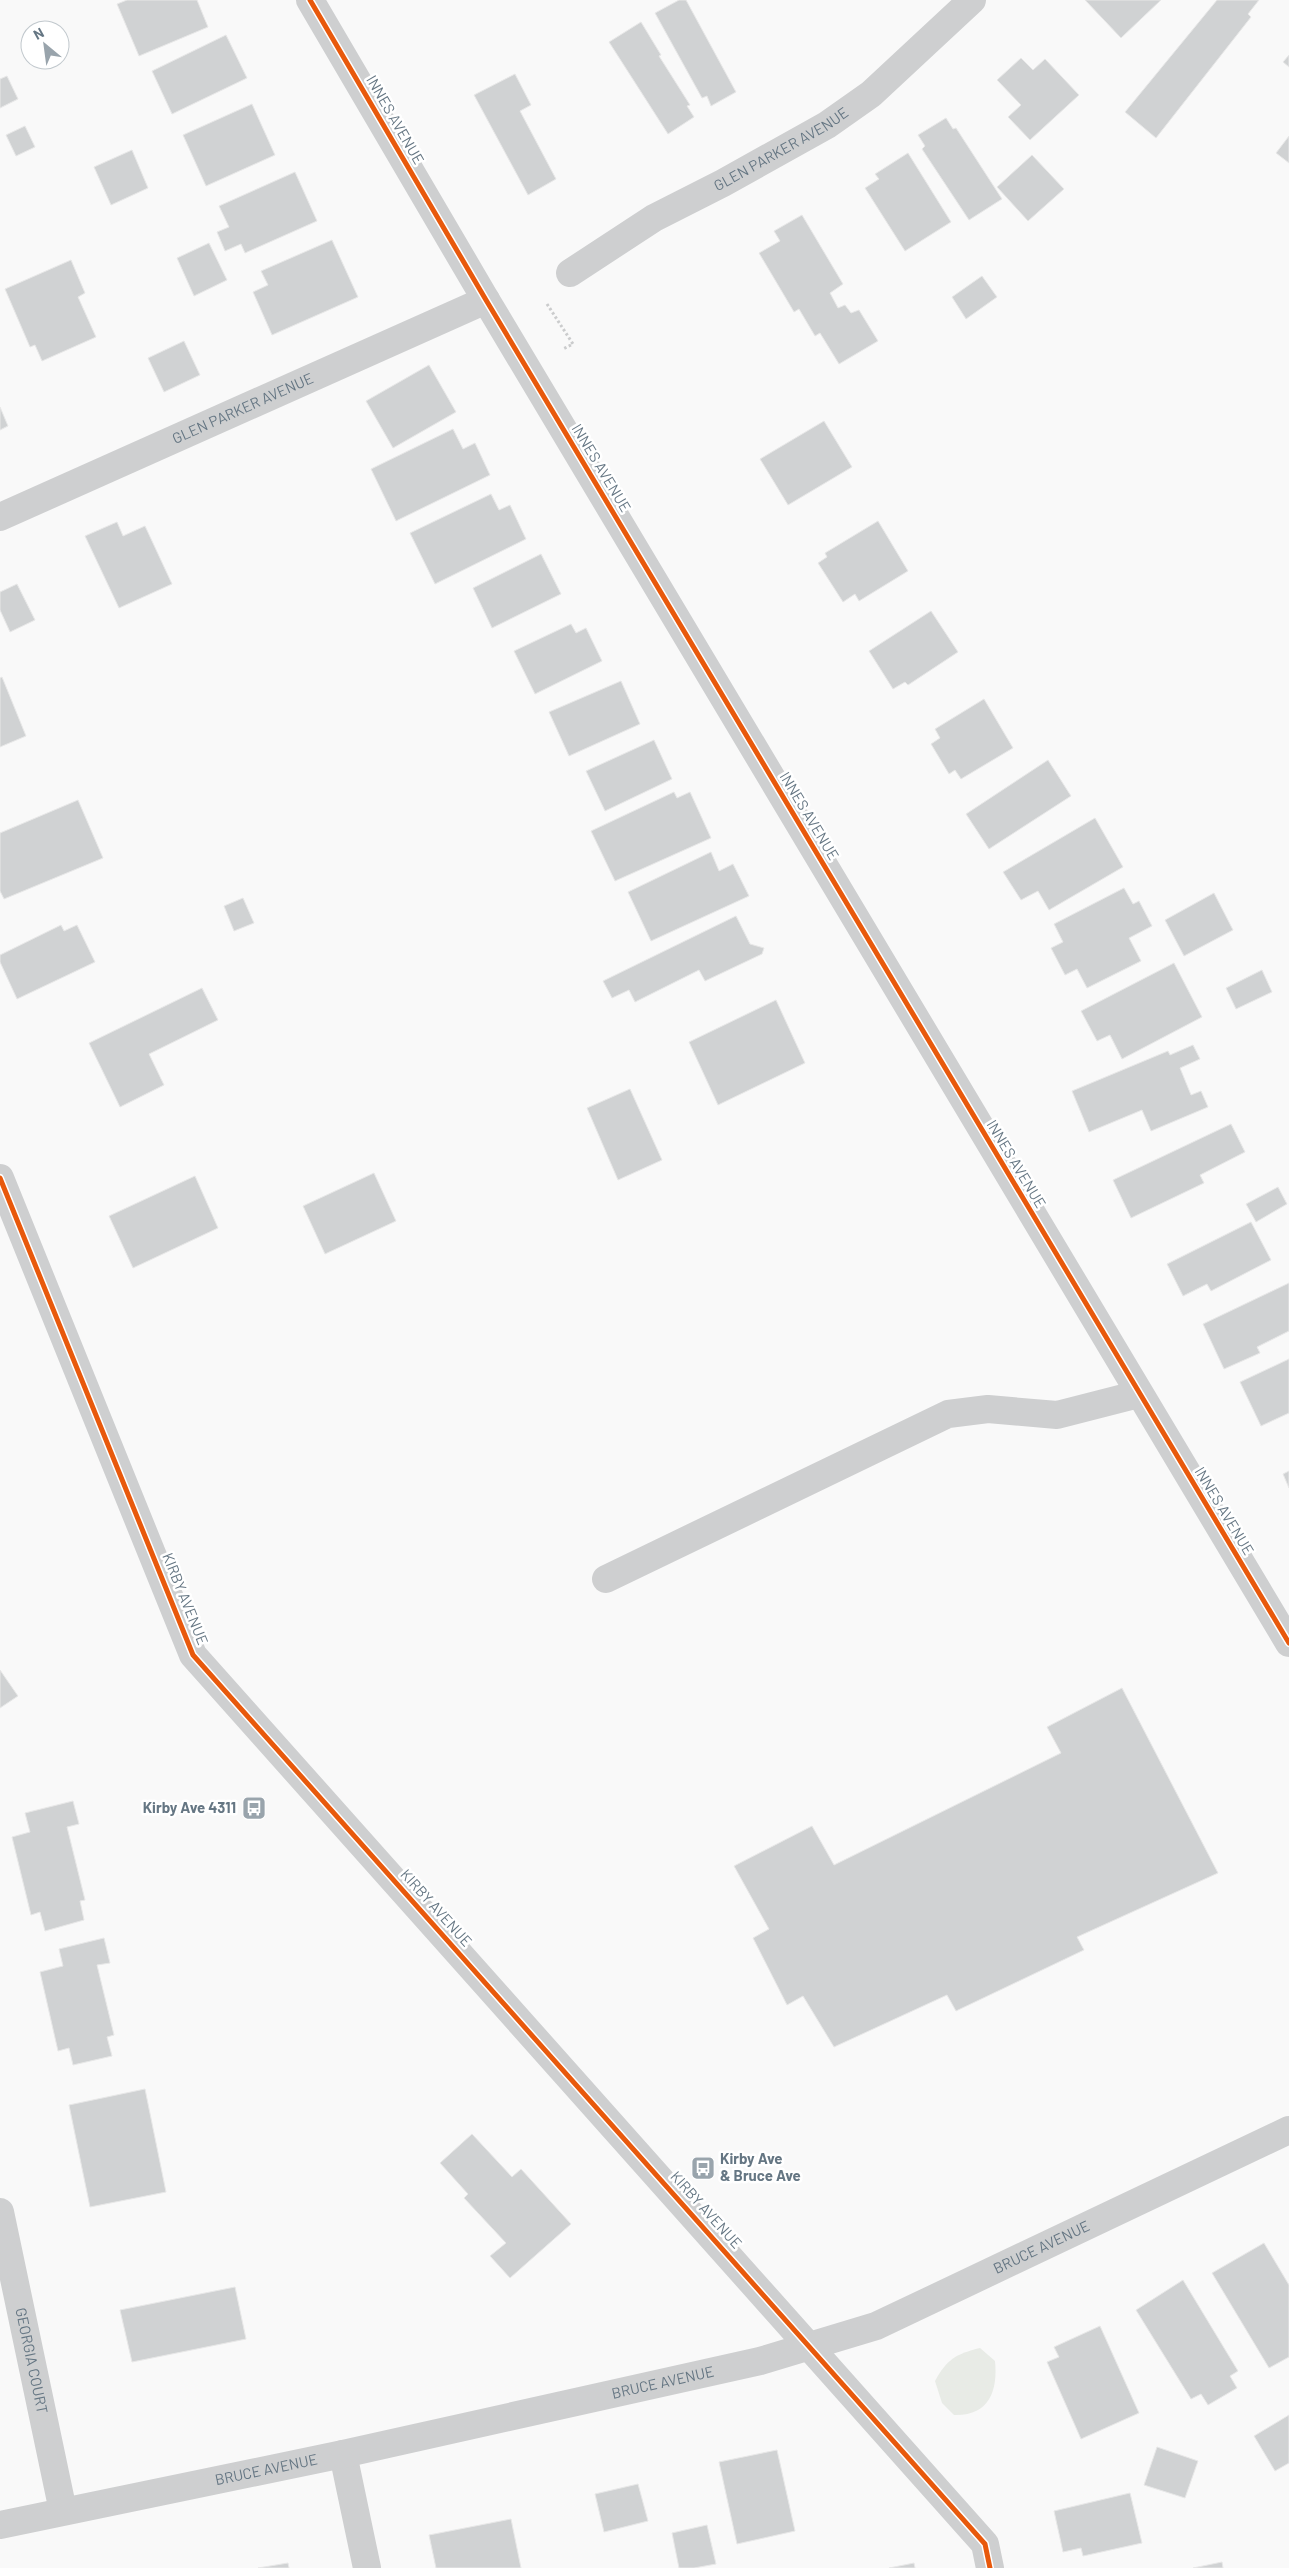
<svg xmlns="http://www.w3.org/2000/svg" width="1289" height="2568" font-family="Barlow,sans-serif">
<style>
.green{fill:#e8ebe6}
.building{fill:#d0d2d3;stroke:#e8e8e8}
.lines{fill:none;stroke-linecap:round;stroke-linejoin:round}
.path{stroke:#cbcccd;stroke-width:3;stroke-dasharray:2.5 2.5;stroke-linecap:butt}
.minor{stroke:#cecfd0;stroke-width:28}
.cycleway-casing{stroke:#fff;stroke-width:8}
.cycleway{stroke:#e8590c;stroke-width:5}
.labels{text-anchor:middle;stroke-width:5;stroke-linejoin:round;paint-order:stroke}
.street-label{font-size:15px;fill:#657683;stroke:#fff}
.poi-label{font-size:15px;font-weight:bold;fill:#657683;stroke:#fff;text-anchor:end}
</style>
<rect width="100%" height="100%" fill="#f9f9f9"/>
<path class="green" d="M980,2348L995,2361C998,2391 989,2416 954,2415L942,2403L935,2381C947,2359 956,2354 980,2348Z"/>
<path class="building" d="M127,0H197L208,27L139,56L117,4Z
M679,0H686L736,92L711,106L707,96L702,98L655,13Z
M1085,0H1161L1121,38Z
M1217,0H1259L1248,14L1251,17L1156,138L1125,112Z
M641,22L661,55L659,56L690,105L687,106L694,117L668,134L609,42Z
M226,35L247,78L172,114L152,71Z
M1289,55V67L1283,62Z
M1021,58L1033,70L1045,59L1079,95L1030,140L1008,117L1021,105L997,80Z
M515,74L531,105L520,111L556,179L528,195L474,95Z
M7,76L18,99L0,108V79Z
M252,104L275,155L206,186L183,135Z
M946,118L953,129L956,128L1002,199L969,220L922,149L925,146L918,135Z
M25,126L35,147L16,156L6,135Z
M1289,136V163L1276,153Z
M132,150L148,188L111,205L94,167Z
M908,153L951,222L905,251L865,188L879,179L875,174Z
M1032,155L1064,189L1028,221L997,187Z
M295,172L317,221L245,253L241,244L225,251L217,232L229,227L219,206Z
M802,215L843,284L830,293L838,308L845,305L851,313L859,310L878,341L839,364L820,333L815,336L799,309L794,312L759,253L780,241L774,231Z
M332,240L358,297L272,335L253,292L268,285L261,271Z
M209,243L227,280L194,296L177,258Z
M71,260L85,293L78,297L96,337L42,361L35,345L30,347L5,289Z
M982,276L997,297L966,319L952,297Z
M184,341L200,375L164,392L148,358Z
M429,365L456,412L393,448L366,401Z
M0,407L8,426L0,430Z
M824,421L852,467L788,505L760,459Z
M453,429L463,449L475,443L490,475L396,521L371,469Z
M491,494L499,510L510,505L526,539L435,584L410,533Z
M878,521L908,571L859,601L855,594L843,602L818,563L827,557L825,553Z
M117,522L123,536L145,526L172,584L119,608L85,536Z
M541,554L561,594L492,628L473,588Z
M17,584L35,620L10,632L0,610V592Z
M931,611L958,652L908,685L905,682L893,689L869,651Z
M571,624L576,633L586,628L602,661L535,694L514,651Z
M2,677L26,736L0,747V678Z
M621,681L640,724L569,756L549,712Z
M984,699L1013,748L961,779L955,770L949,774L931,744L940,738L935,729Z
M654,740L672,779L605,811L586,771Z
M1048,760L1071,796L989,849L966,814Z
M674,792L677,798L690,792L711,838L615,881L591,831Z
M78,800L103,858L4,899L0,891V833Z
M1095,818L1123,867L1049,910L1038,891L1021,900L1003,872Z
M711,852L719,871L733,864L749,896L651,941L628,892Z
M1124,888L1133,904L1139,901L1152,926L1129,938L1141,961L1087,988L1077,969L1065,975L1051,948L1063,942L1054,924Z
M1214,893L1233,930L1184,956L1165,920Z
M243,898L254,923L234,931L224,906Z
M736,916L750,944L764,948L762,954L705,981L699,970L635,1002L629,990L612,998L603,981Z
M61,925L64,931L77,925L95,962L17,999L0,962V955Z
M1174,963L1202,1017L1122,1059L1110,1035L1097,1041L1081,1011Z
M1262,970L1272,992L1236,1009L1226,988Z
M202,988L218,1020L149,1054L164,1085L120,1107L89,1043Z
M776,1000L805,1063L718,1105L689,1042Z
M1193,1045L1200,1059L1180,1068L1191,1095L1201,1091L1208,1107L1151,1131L1142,1110L1089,1132L1072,1091L1168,1051L1170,1055Z
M630,1089L662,1160L618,1180L587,1108Z
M1231,1124L1245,1152L1200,1175L1204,1183L1131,1218L1113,1180Z
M374,1173L396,1221L325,1254L303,1206Z
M195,1176L218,1228L133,1268L109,1216Z
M1278,1187L1287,1204L1256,1222L1246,1204Z
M1251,1222L1271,1260L1211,1291L1207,1284L1183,1296L1167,1264Z
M1289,1283V1331L1257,1347L1260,1353L1224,1369L1203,1324Z
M1289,1359V1413L1261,1426L1240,1382Z
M1289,1471V1488L1283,1474Z
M0,1670L18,1696L0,1708Z
M1122,1688L1218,1873L1077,1937L1084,1950L956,2011L947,1995L834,2047L803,1996L787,2005L753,1938L769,1929L734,1866L812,1826L834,1865L1061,1753L1047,1727Z
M73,1801L79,1824L67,1827L85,1900L80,1901L84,1920L45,1931L40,1912L31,1915L12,1837L30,1832L25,1813Z
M104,1938L110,1963L97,1965L114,2035L107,2037L112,2056L73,2065L69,2048L58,2051L40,1972L63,1966L59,1949Z
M145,2089L166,2192L90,2207L69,2105Z
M472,2134L512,2177L521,2169L571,2224L510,2278L490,2256L506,2243L464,2198L468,2194L440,2163Z
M1264,2243L1289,2285V2357L1269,2368L1212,2273Z
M1183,2280L1238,2371L1230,2376L1237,2388L1208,2405L1201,2394L1191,2399L1136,2310Z
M235,2287L246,2339L132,2362L120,2310Z
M1100,2326L1139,2413L1081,2439L1047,2362L1059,2357L1054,2347Z
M1289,2415V2463L1275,2471L1254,2436Z
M1157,2447L1198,2461L1185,2498L1144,2485Z
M777,2450L795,2531L737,2544L719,2462Z
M638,2484L648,2521L604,2532L595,2494Z
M1130,2493L1142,2543L1083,2556L1081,2548L1063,2552L1054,2511Z
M511,2519L521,2568H436L429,2535Z
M707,2525L716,2564L694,2568H679L672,2533Z
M1222,2562L1223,2568H1193Z
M288,2563L289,2568H258Z
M914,2563L915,2568H889Z"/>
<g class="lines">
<path class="path" d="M547,304L573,344L563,349"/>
<g class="minor">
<path d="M310,0L486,300L1289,1643"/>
<path id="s1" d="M570,273L654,218L723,183L827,125L871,94L972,0"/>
<path id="s2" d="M0,517L486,300"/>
<path d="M0,1178L193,1655L985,2544L990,2568"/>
<path d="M606,1579L948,1414L988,1409L1057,1415L1139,1394"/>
<path id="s3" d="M0,2212L63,2511"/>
<path d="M343,2454L367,2568"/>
<path id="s4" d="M0,2525L343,2454L760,2361L876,2326L1289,2130"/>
</g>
<g class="cycleway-casing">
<path id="cycleway" d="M310,0L486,300L1289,1643
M0,1178L193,1655L985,2544L990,2568"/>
</g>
<use href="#cycleway" class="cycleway"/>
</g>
<defs>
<g id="bus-square" transform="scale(1.25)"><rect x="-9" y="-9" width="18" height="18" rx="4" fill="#99a4ac" stroke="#fff"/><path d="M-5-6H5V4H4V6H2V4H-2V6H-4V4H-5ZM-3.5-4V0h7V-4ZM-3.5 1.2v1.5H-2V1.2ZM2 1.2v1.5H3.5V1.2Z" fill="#fff"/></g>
</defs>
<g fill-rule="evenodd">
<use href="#bus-square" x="254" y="1808"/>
<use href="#bus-square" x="703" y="2168"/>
</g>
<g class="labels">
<g class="street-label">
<text transform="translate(395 120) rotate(60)" y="5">INNES AVENUE</text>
<text dy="5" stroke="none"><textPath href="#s1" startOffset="245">GLEN PARKER AVENUE</textPath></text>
<text dy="5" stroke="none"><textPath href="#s2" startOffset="266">GLEN PARKER AVENUE</textPath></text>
<text transform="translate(601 468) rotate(59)" y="5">INNES AVENUE</text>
<text transform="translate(809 816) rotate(59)" y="5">INNES AVENUE</text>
<text transform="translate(1016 1164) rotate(59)" y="5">INNES AVENUE</text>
<text transform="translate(1224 1511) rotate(59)" y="5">INNES AVENUE</text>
<text transform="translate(185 1599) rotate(68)" y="5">KIRBY AVENUE</text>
<text transform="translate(436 1908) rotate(48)" y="5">KIRBY AVENUE</text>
<text transform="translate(706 2210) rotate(48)" y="5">KIRBY AVENUE</text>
<text dy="5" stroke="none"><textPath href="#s4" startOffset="1082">BRUCE AVENUE</textPath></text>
<text dy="5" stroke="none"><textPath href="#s3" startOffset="152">GEORGIA COURT</textPath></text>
<text dy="5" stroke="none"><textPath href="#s4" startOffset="678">BRUCE AVENUE</textPath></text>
<text dy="5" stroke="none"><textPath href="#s4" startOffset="272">BRUCE AVENUE</textPath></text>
</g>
<g class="poi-label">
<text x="236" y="1813">Kirby Ave 4311</text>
<text x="720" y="2164" text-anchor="start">Kirby Ave<tspan x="720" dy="17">&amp; Bruce Ave</tspan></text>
</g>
</g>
<g transform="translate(45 45) rotate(331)"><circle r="24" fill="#ffffff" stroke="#c1c8cd"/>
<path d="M0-4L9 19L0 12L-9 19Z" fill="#99a4ac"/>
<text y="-8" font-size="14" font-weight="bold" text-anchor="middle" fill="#657683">N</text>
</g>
</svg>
